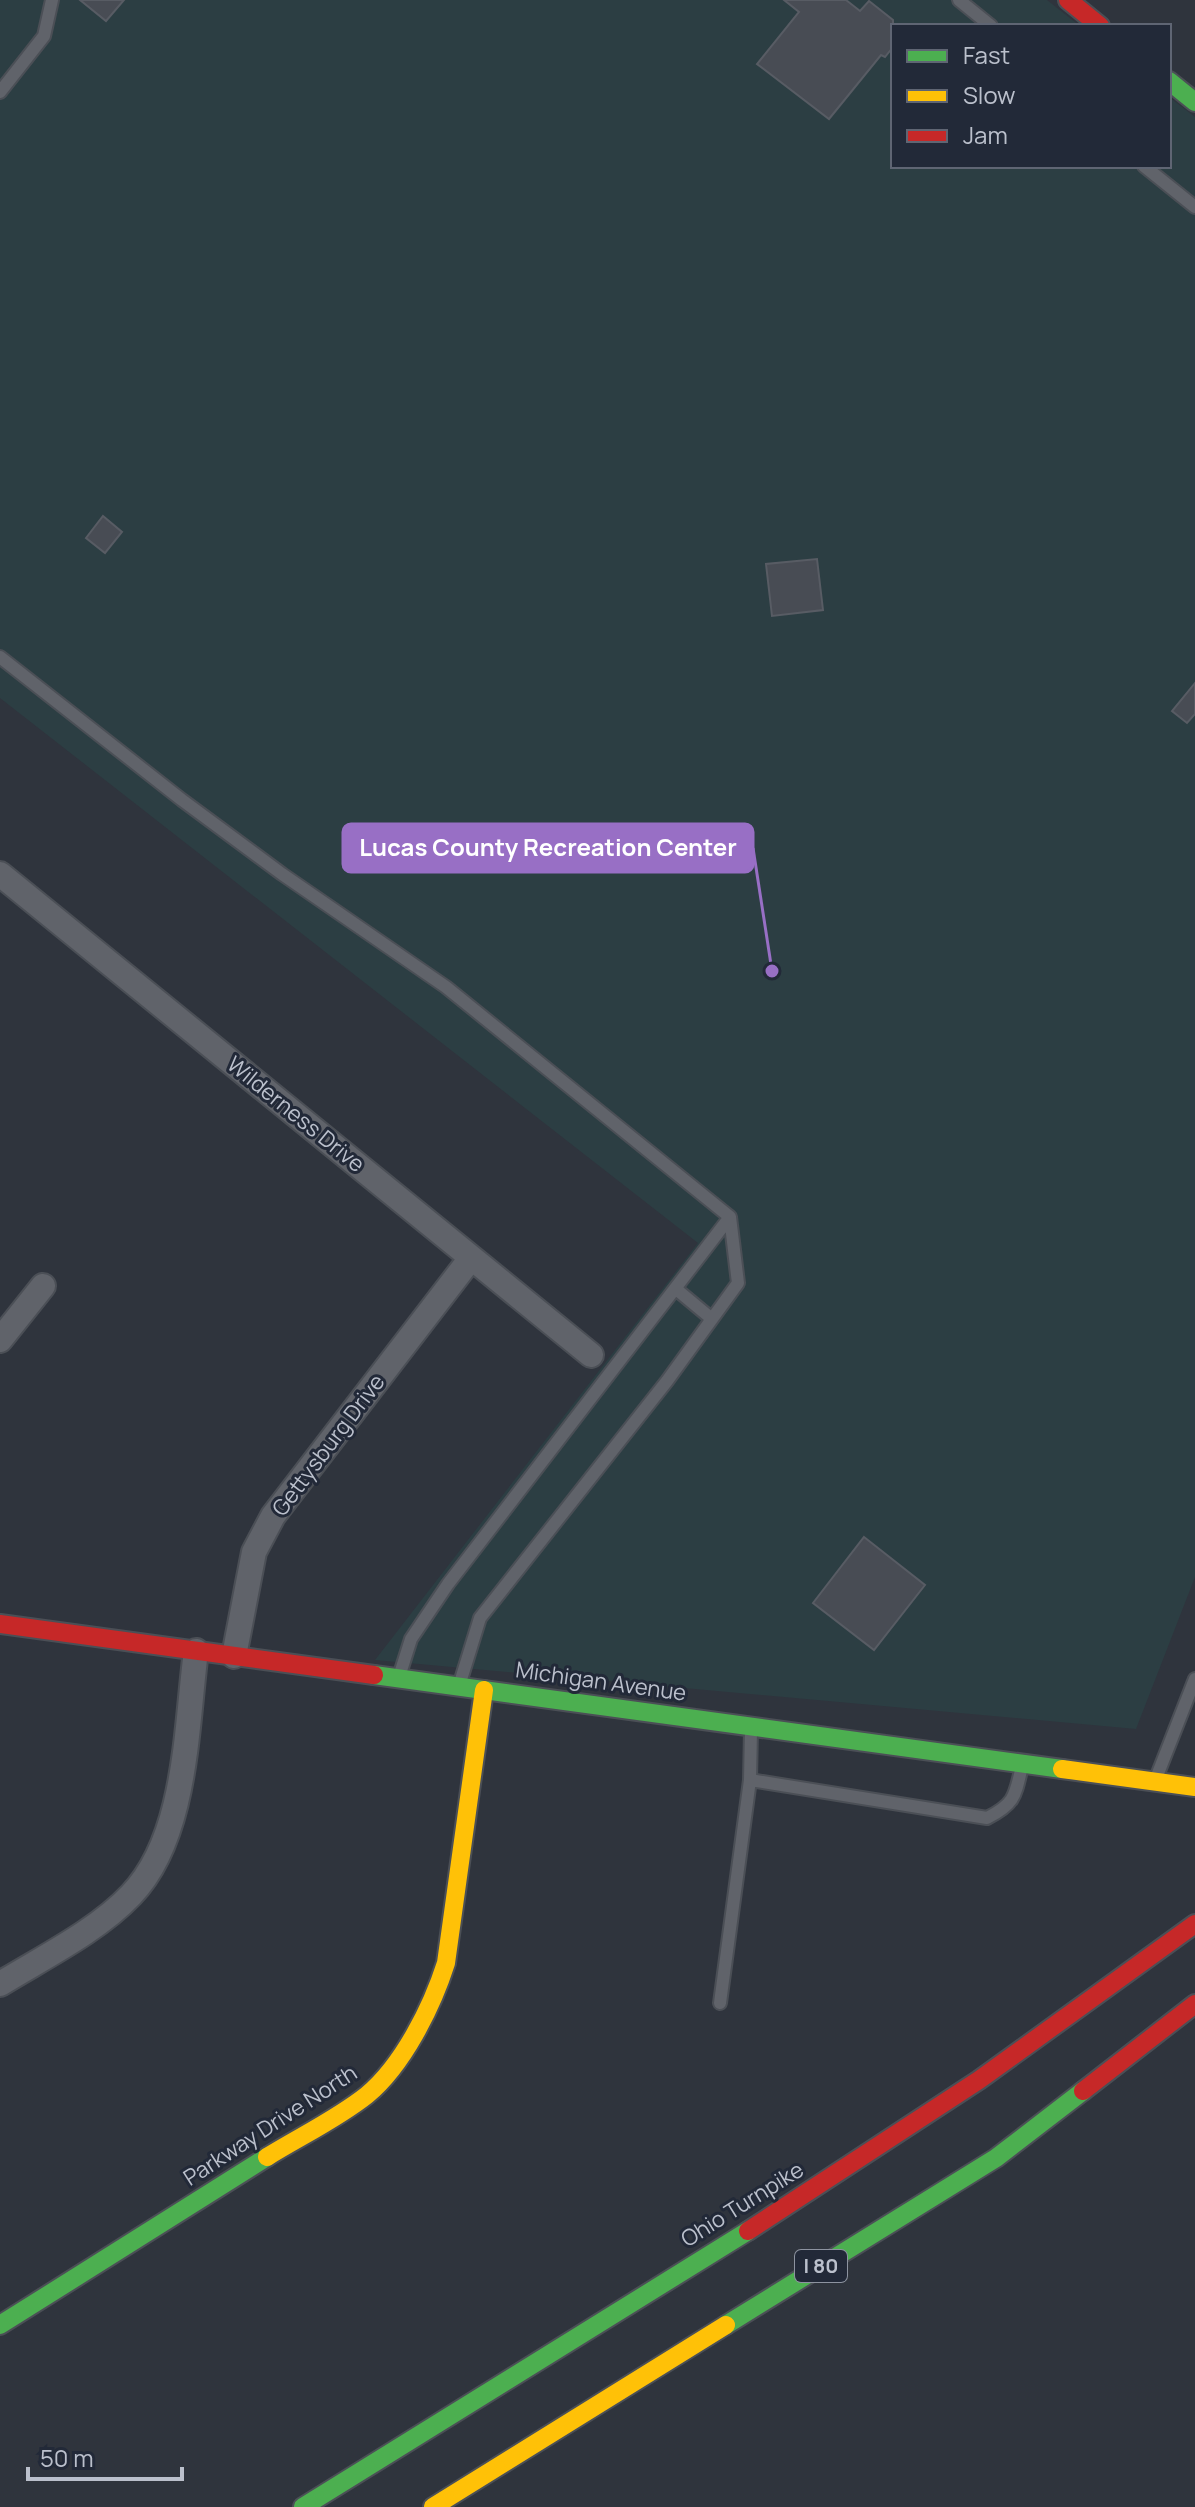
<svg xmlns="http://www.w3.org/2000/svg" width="1195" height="2507" font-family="Manrope,sans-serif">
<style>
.green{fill:#2c3e43}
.building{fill:#484c54;stroke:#585c64;stroke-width:2}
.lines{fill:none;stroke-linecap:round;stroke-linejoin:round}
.lane-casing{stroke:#4b4f56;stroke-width:16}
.street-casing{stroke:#4b4f56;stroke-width:28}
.fast-casing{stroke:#4b4f56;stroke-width:22}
.slow-casing{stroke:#4b4f56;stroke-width:22}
.jam-casing{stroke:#4b4f56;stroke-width:22}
.lane{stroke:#60636a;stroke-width:12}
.street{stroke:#60636a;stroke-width:24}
.fast{stroke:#4caf50;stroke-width:18}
.slow{stroke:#ffc107;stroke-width:18}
.jam{stroke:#c62828;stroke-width:18}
.labels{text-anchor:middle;stroke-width:6;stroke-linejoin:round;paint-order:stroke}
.shield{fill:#222938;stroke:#8d93a0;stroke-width:2}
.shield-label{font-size:20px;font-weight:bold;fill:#bbc0cc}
.street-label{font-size:22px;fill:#bbc0cc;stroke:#222938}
.leader{fill:none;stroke:#986fc5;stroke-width:3}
.callout-dot{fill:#986fc5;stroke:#222938;stroke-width:3}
.callout{fill:#986fc5;stroke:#986fc5;stroke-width:3}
.callout-label{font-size:24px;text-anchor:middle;font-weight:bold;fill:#fff}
</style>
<rect width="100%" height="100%" fill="#2f343d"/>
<path class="green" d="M0,0H1047L1080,26H893V166H1169V97L1195,117V1577L1136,1729L375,1660L698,1243L0,698Z"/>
<path class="building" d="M80,0H124L106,21Z
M784,0H846L860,11L869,1L893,20V47L885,57L881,55L829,119L757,64L799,12Z
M103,516L122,532L105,553L86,538Z
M817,559L823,610L772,616L766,564Z
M1195,683V714L1187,723L1172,711Z
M864,1537L925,1585L874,1650L813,1603Z"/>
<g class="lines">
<g class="lane-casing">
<path id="lane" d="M959,0L991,26
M0,92L44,36L52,0
M1144,166L1195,207
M0,657L182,800L282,874L446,987L730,1217L738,1283L667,1381L480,1618L459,1686
M676,1289L712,1319
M399,1677L411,1639L448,1584L730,1217
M750,1780L751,1729
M1155,1781L1195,1679
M720,2003L750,1780L987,1818C1015,1804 1015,1796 1022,1766"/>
</g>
<g class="street-casing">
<path id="street" d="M0,874L591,1355
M0,1340L43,1286
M234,1656L254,1552L273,1516L471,1258
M0,1984C42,1958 97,1931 131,1895C187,1837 186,1727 196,1651"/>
</g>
<g class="fast-casing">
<path id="fast" d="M1169,81L1195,102
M374,1675L1062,1769
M0,2325L267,2157
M726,2325L996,2158L1083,2091
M303,2507L748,2231"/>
</g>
<g class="slow-casing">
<path id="slow" d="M1062,1769L1195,1787
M267,2157C299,2137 337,2119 367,2095C403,2065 432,2007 446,1963L484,1690
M433,2507L726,2325"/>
</g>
<g class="jam-casing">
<path id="jam" d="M1068,0L1100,26
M0,1624L374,1675
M1083,2091L1195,2004
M748,2231L979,2080L1195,1924"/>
</g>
<use href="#lane" class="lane"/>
<use href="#street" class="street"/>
<use href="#fast" class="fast"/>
<use href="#slow" class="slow"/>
<use href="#jam" class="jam"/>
</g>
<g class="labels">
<rect class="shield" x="795" y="2250" width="52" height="32" rx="6"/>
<g class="shield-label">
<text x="821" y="2273">I 80</text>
</g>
<g class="street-label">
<text transform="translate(296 1114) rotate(39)" y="8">Wilderness Drive</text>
<text transform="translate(328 1445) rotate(-53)" y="8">Gettysburg Drive</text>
<text transform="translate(601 1681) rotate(8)" y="8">Michigan Avenue</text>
<text transform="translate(270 2125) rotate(-33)" y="8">Parkway Drive North</text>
<text transform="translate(742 2204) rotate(-32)" y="8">Ohio Turnpike</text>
</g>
</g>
<path class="leader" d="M772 971L753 848"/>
<circle class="callout-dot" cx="772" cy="971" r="8"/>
<rect class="callout" x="343" y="824" width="410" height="48" rx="8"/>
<g class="callout-label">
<text x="548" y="856">Lucas County Recreation Center</text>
</g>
<rect x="891" y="24" width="280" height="144" fill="#222938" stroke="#5f6573" stroke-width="2"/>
<rect x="907" y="50" width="40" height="12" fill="#4caf50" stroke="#5f6573" stroke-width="2"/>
<text x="963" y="64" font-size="24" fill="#bbc0cc">Fast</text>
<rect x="907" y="90" width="40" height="12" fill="#ffc107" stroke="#5f6573" stroke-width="2"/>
<text x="963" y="104" font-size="24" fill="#bbc0cc">Slow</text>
<rect x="907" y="130" width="40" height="12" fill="#c62828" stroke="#5f6573" stroke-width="2"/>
<text x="963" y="144" font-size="24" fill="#bbc0cc">Jam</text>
<path d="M28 2467v12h154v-12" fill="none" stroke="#bbc0cc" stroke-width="4"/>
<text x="40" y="2467" font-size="24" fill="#bbc0cc" stroke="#222938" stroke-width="6" paint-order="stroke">50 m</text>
</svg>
